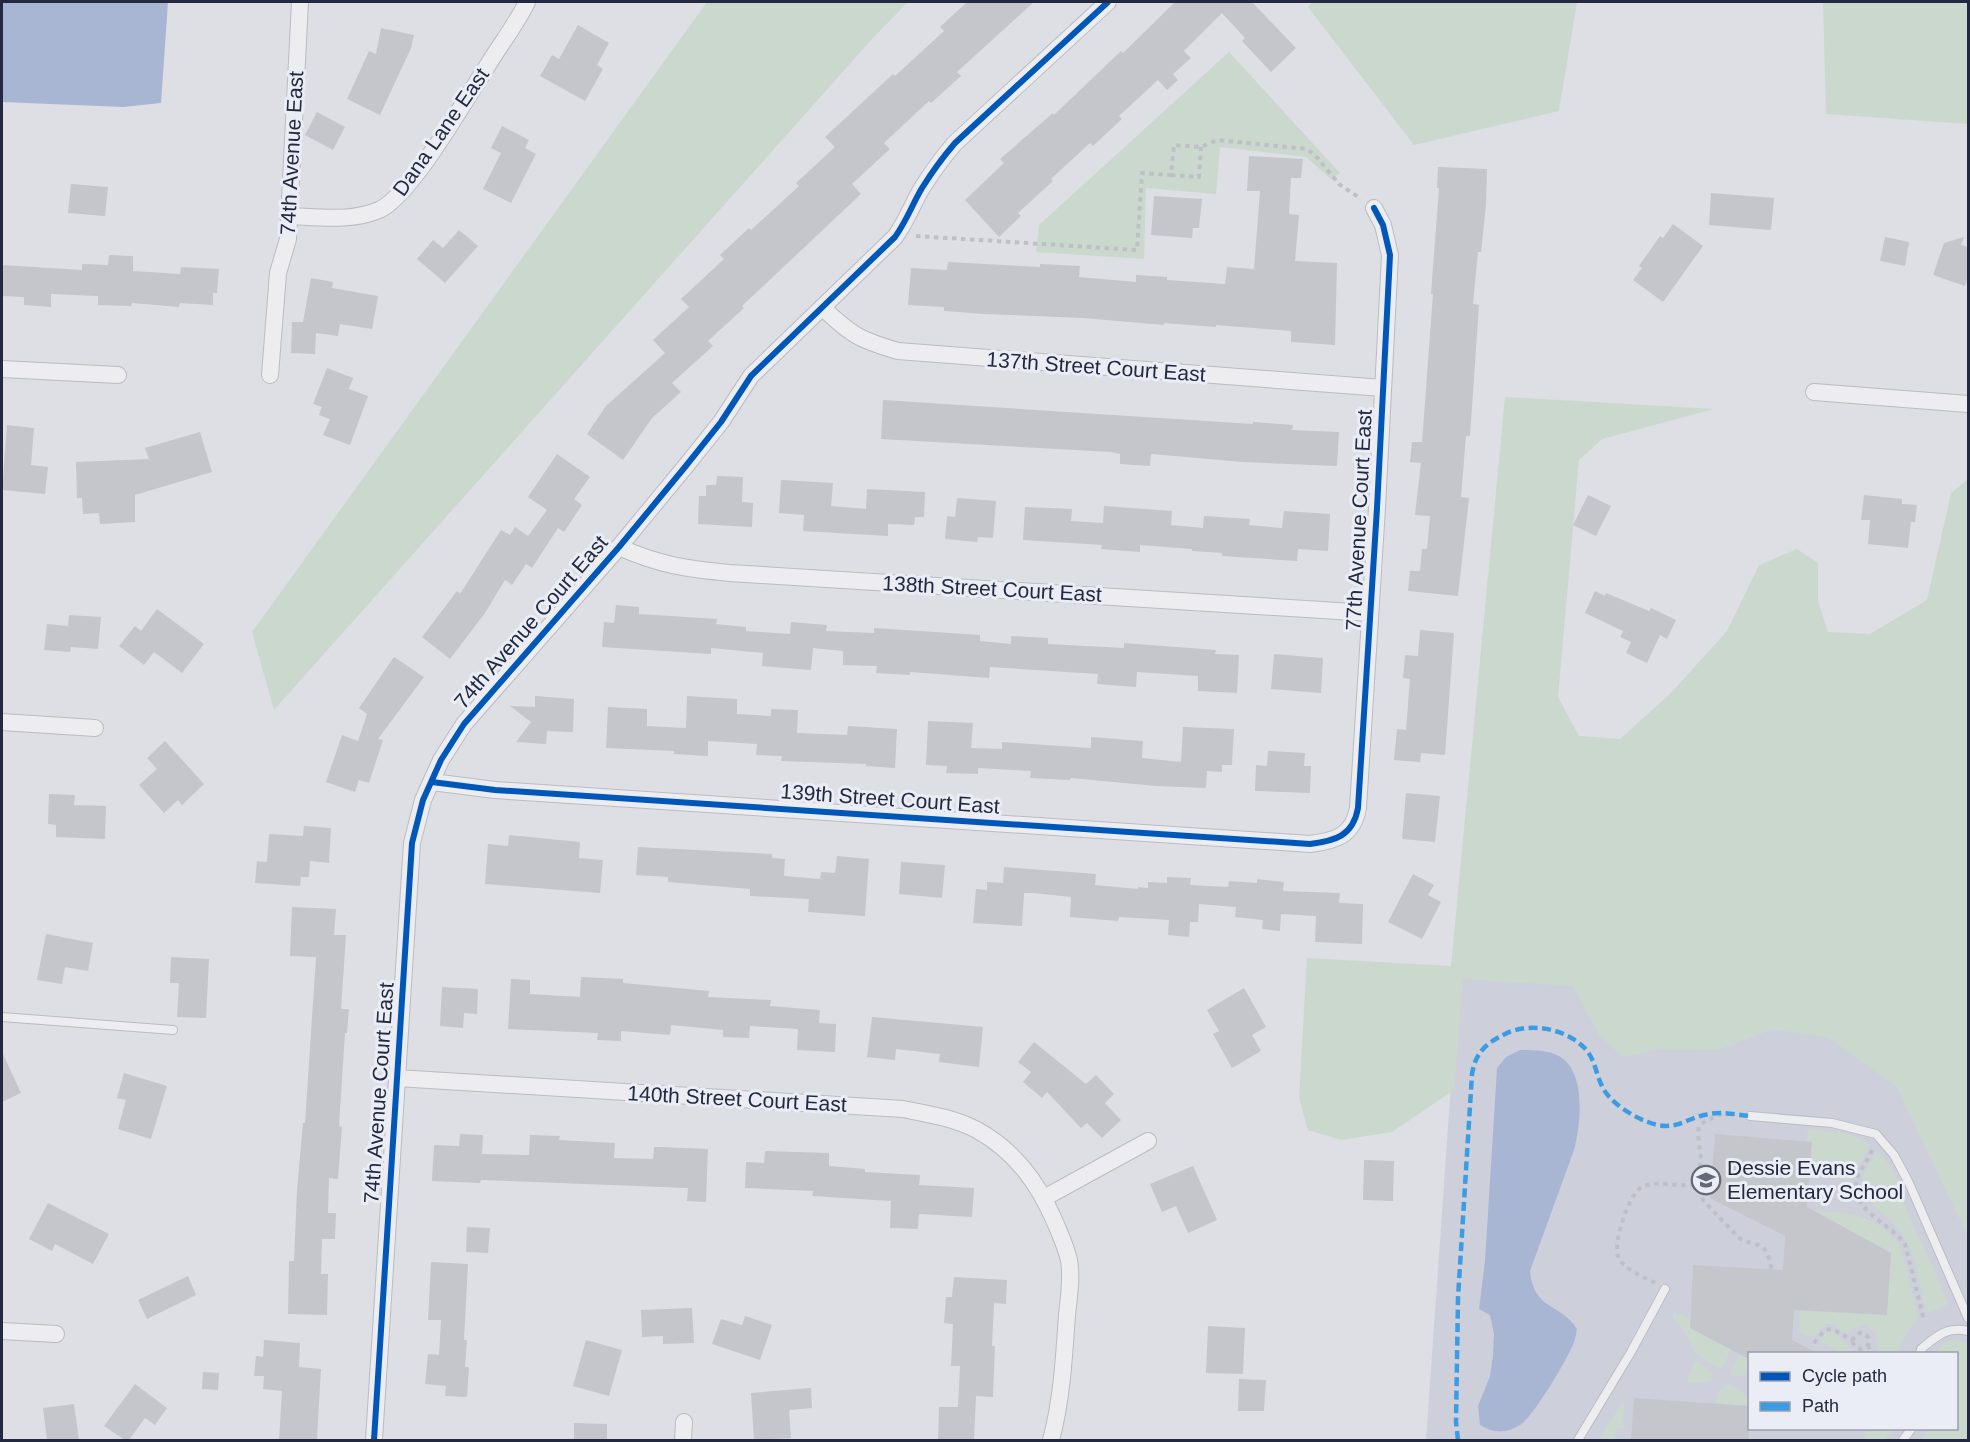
<svg xmlns="http://www.w3.org/2000/svg" width="1970" height="1442" font-family="Helvetica,sans-serif">
<style>
.built{fill:#cdd0da;fill-rule:evenodd}
.green{fill:#cbd8cd}
.water{fill:#a8b6d3}
.building{fill:#c4c6cc}
.lines{fill:none;stroke-linecap:round;stroke-linejoin:round}
.lane-casing{stroke:#babcc1;stroke-width:10}
.street-casing{stroke:#babcc1;stroke-width:18}
.path{stroke:#bfc0c7;stroke-width:4;stroke-dasharray:4.5 4.5;stroke-linecap:butt}
.lane{stroke:#ededf0;stroke-width:8}
.street{stroke:#ededf0;stroke-width:16}
.quiet{stroke:#3c9ce3;stroke-width:4.5;stroke-dasharray:9 4.5;stroke-linecap:butt}
.cycleway-casing{stroke:#eaedf5;stroke-width:10}
.cycleway{stroke:#0057b8;stroke-width:6}
.labels{text-anchor:middle;stroke-width:6;stroke-linejoin:round;paint-order:stroke}
.street-label{font-size:21px;fill:#23293e;stroke:#eaedf5}
.poi-label{font-size:21px;fill:#23293e;stroke:#eaedf5;text-anchor:start}
</style>
<rect width="100%" height="100%" fill="#dddfe4"/>
<path class="built" d="M1459,971L1968,1007V1440H1426ZM1750,1354H1956V1428H1750Z"/>
<path class="green" d="M707,2H908L872,39L274,710L252,632Z
M1312,2H1577L1559,111L1414,145L1308,7Z
M1823,2H1968V124L1826,114Z
M1229,52L1340,173L1331,179L1306,157L1220,147L1216,194L1146,188L1144,259L1036,252L1039,225Z
M1505,397L1714,409L1602,439L1579,460L1558,697L1579,736L1620,739L1671,693L1727,631L1759,565L1797,549L1818,563V601L1828,632L1870,634L1927,600L1951,493L1968,479V1237L1896,1086L1829,1038L1773,1029L1718,1050L1662,1049L1623,1057L1599,1035L1573,986L1463,979L1454,1090L1392,1132L1341,1140L1308,1130L1299,1098L1307,958L1451,966Z
M1808,1130L1846,1133L1869,1143C1868,1157 1855,1168 1851,1181L1809,1175L1812,1142L1806,1141Z
M1877,1151C1896,1166 1899,1192 1908,1214C1921,1244 1938,1273 1948,1305L1926,1313C1920,1286 1917,1257 1902,1234C1890,1216 1866,1206 1862,1184C1860,1172 1873,1160 1877,1151Z
M1812,1210C1848,1213 1876,1214 1900,1245L1919,1318C1909,1328 1901,1339 1899,1353H1877L1876,1332L1862,1324L1847,1333L1842,1332L1836,1325L1826,1324L1813,1337L1799,1332L1800,1310L1887,1315L1891,1253Z
M1673,1312L1690,1319V1328L1731,1349L1723,1368C1715,1368 1696,1355 1692,1347C1686,1336 1684,1328 1673,1320Z
M1830,1330C1842,1334 1846,1347 1856,1353H1842L1819,1341L1826,1332Z
M1953,1340L1968,1343V1440H1922L1927,1429L1956,1428V1354L1935,1353L1945,1342Z
M1740,1354L1749,1359V1374C1743,1376 1736,1378 1729,1374Z
M1697,1361L1713,1374L1710,1381L1693,1383L1687,1381L1694,1362Z
M1729,1384C1740,1388 1747,1395 1749,1406L1716,1404L1719,1390Z
M1624,1400L1623,1428H1616L1615,1440H1598Z
M1866,1429V1428L1893,1429L1884,1440H1865Z"/>
<path class="water" d="M2,2H168L161,103L123,107L2,102Z
M1520,1050C1532,1050 1546,1050 1557,1055C1587,1069 1581,1124 1574,1150L1530,1271C1533,1310 1561,1303 1577,1329C1576,1337 1574,1344 1570,1351C1563,1366 1532,1418 1520,1425C1506,1434 1493,1433 1480,1425L1478,1406L1490,1376L1493,1356L1494,1334L1490,1315L1479,1309L1485,1261L1497,1068L1506,1057Z"/>
<path class="building" d="M967,2H1034L957,72L961,76L931,103L929,101L884,143L890,149L852,184L861,194L742,306L744,308L708,341L713,346L672,383L681,392L652,418L623,460L587,434L606,406L665,353L653,340L689,307L681,299L724,259L720,255L749,228L751,230L799,186L796,183L835,147L825,137L893,74L895,76L944,31L940,27Z
M1175,2H1252L1296,48L1271,72L1242,41L1245,38L1222,13L1184,51L1191,58L1173,74L1178,80L1167,90L1158,80L1119,116L1122,119L1093,146L1090,143L1051,179L1053,181L1018,213L1021,216L999,237L965,200L1004,163L1000,159L1053,113L1054,115L1121,51L1123,53Z
M578,25L609,43L597,65L603,69L585,101L540,76L552,55L559,59Z
M381,28L414,35L411,48L380,115L347,99L369,51L376,54Z
M317,112L345,127L333,150L305,135Z
M502,126L529,140L525,148L536,154L511,203L483,189L501,153L491,148Z
M1249,156L1303,159L1301,178H1291L1289,214L1299,215L1295,261L1337,263L1335,345L1291,342V331L1216,325V327L1164,323V325L1083,318L984,314L944,311V307L908,305L911,268L947,270L948,262L1040,267V264L1080,266L1079,277L1136,282V275L1167,277V280L1225,284L1227,267L1254,269L1260,191H1247Z
M1438,167L1487,169L1486,205L1481,252H1478L1473,304L1479,305L1470,436H1466L1461,497L1469,498L1458,596L1408,591L1410,571H1420L1422,549H1427L1430,516L1415,515L1421,463L1410,462L1412,442H1422L1433,294H1431L1439,188H1437Z
M71,184L108,187L105,216L68,213Z
M1711,193L1774,198L1771,230L1709,225Z
M1154,196L1202,199L1199,228H1193L1192,238L1151,235Z
M1673,224L1703,246L1663,302L1633,280L1642,268L1639,266L1660,236L1663,238Z
M459,230L478,246L445,283L417,259L433,240L443,248Z
M1885,237L1909,242L1905,266L1880,261Z
M1964,237L1961,245L1968,247V277L1965,286L1933,275L1944,243Z
M109,255L133,256V271L180,274L181,267L219,269L217,293H213V305L180,303L179,307L132,303L131,306L98,305V296L51,294V307L24,305V297L2,296V265L82,270V264L108,265Z
M311,278L333,282L332,288L378,296L372,329L340,324L338,336L316,333L315,354L291,353L292,322H303Z
M327,368L353,378L349,389L368,396L350,445L323,435L330,419L319,415L322,407L313,404Z
M883,400L1253,424V422L1293,425L1292,430L1339,432L1337,466L1243,462L1151,454L1150,466L1120,464V454L1111,452L881,439Z
M7,425L34,428L31,465L48,467L45,494L2,490Z
M200,432L212,472L135,495V522L100,524L99,513L83,514L82,498H77L76,462L149,459L145,448Z
M557,454L590,477L574,499L582,505L564,532L558,528L532,568L526,564L512,585L505,580L485,613L450,659L422,637L457,591L460,594L501,530L510,535L515,527L528,536L547,510L528,497Z
M717,476L743,477L742,502L753,503L752,527L698,524L699,496H706V485H716Z
M781,480L833,483L831,506L866,509L867,489L925,492L924,517H915L914,525L888,524V536L803,531L804,515L779,513Z
M1588,495L1611,506L1596,536L1573,525Z
M1864,495L1902,499V504L1917,505L1915,522H1911L1908,548L1868,544L1870,520H1861Z
M957,498L996,501L993,538L978,537L977,542L945,539L947,516L955,517Z
M1104,506L1172,511L1171,525L1203,528L1204,516L1250,519L1249,525L1282,528L1284,511L1330,514L1328,551L1298,549L1297,561L1222,556V553L1192,551V549L1140,545V552L1101,549L1102,545L1023,540L1025,507L1072,509L1071,521L1103,523Z
M1595,591L1605,596L1606,593L1649,611L1651,608L1676,620L1667,639L1660,635L1647,663L1626,653L1631,642L1620,637L1623,631L1585,613Z
M616,605L639,607V614L717,619L716,624L746,627V631L790,634L791,622L827,625L826,631L874,633V628L980,635V641L1011,644V636L1048,638V644L1124,648V643L1216,650L1215,654L1239,655L1237,693L1198,691V676L1137,672L1136,687L1097,684L1098,674L990,667L989,678L910,672V675L876,673L877,666L843,665V651L813,648L811,670L762,666L763,653L711,648V654L602,647L604,622L614,623Z
M157,609L204,644L182,673L154,652L144,665L119,646L135,626L141,631Z
M69,615L101,617L98,649L71,647L70,652L44,650L47,624L68,626Z
M1420,630L1454,633L1445,755L1421,753L1420,762L1394,760L1397,729L1406,730L1410,679L1403,678L1405,655L1418,656Z
M1274,654L1323,658L1321,693L1271,689Z
M394,657L424,677L378,739L383,740L369,783L359,780L355,792L326,782L342,735L358,741L367,714L359,708Z
M535,696L574,699L573,732L547,731L546,744L516,742L531,722L510,706L535,707Z
M687,696L737,699V714L771,716V709L798,710L797,733L847,735L848,726L897,729L895,768L866,766V764L781,761L782,756L756,755L757,744L708,741V756L674,754V751L606,748L608,707L647,709V726L686,728Z
M928,721L973,723L971,748L1002,749V742L1091,748V737L1143,741L1142,758L1181,762L1183,727L1234,729L1232,765H1222V772L1207,771L1206,788L1156,786L1071,778L1070,780L1030,778L1031,771L978,768V774L946,773L947,766L926,765Z
M165,741L204,784L182,805L178,800L164,813L139,785L157,769L147,758Z
M1268,751L1305,753L1304,766H1311L1310,793L1255,791L1256,765L1267,766Z
M1406,793L1440,796L1435,842L1402,839Z
M49,794L75,795L74,805L106,806L105,839L56,837V825L48,824Z
M304,826L331,828L329,863L310,861L309,877H301L300,886L255,883L257,861L267,862L269,834L303,836Z
M509,835L580,842L579,858L603,860L600,893L485,884L488,844L508,846Z
M638,847L772,854V858L785,859L784,876L820,879L821,872L835,873L837,856L869,859L865,916L808,912L809,899L750,896V889L668,882V877L636,875Z
M901,862L945,865L942,898L899,894Z
M1004,867L1096,874L1095,885L1138,889V887L1148,888V882L1167,883V877L1191,878L1190,885L1228,887L1229,881L1257,883V879L1284,882L1283,891L1340,893L1339,903L1363,904L1362,944L1315,942L1316,916L1281,914L1280,931L1262,929L1263,920L1235,917L1236,907L1199,904L1198,922H1190L1189,937L1168,935L1169,920L1119,917L1118,921L1070,917L1071,897L1033,893H1024L1022,926L973,923L976,889L987,890V882L1003,883Z
M1413,874L1434,885L1428,895L1441,902L1422,939L1388,922Z
M292,907L336,909L334,935H346L341,1009H349L347,1033H345L339,1126L342,1127L338,1179L329,1178L328,1213H336L335,1239H322L321,1274H328L327,1315L288,1314L289,1261H294L297,1190L303,1123H305L316,957L290,956Z
M46,934L93,943L88,971L65,967L62,984L37,980Z
M171,957L209,959L206,1018L177,1017L179,983H170Z
M581,977L623,979V983L709,991L708,997L771,1000L770,1006L820,1010L819,1023L836,1024L835,1052L797,1050L798,1029L750,1026L749,1038L723,1037V1030L671,1025L670,1035L621,1031V1041L597,1040L598,1033L508,1029L511,979L530,980V994L580,997Z
M442,987L478,989L477,1014L464,1013L463,1028L440,1026Z
M1244,988L1266,1027L1252,1035L1261,1051L1232,1068L1213,1034L1219,1031L1207,1010Z
M872,1017L983,1027L979,1067L939,1062L940,1054L896,1049L895,1060L867,1057Z
M1034,1042L1086,1084L1096,1075L1114,1094L1105,1103L1121,1120L1102,1138L1087,1123L1081,1128L1047,1092L1042,1098L1023,1082L1031,1072L1018,1062Z
M2,1052L21,1093L2,1102Z
M124,1073L167,1086L151,1139L118,1129L126,1100L117,1098Z
M460,1134L483,1135L482,1154L529,1155L530,1135L560,1136L559,1140L615,1143L614,1158L653,1159L654,1147H660L708,1149L706,1202L687,1201L688,1188L481,1180L480,1183L432,1181L434,1145L459,1146Z
M1715,1134L1812,1142L1807,1207L1891,1253L1887,1315L1794,1310L1792,1340L1817,1353H1749V1359L1690,1328L1693,1265L1783,1270L1785,1236L1710,1198Z
M765,1151L829,1153V1166L865,1169V1172L920,1175L919,1185L974,1188L972,1217L919,1214L918,1229L890,1228L891,1201L812,1196L813,1191L745,1188L746,1162L764,1163Z
M1364,1160L1394,1161L1393,1201L1363,1200Z
M1193,1166L1217,1220L1188,1233L1176,1206L1162,1212L1150,1184Z
M48,1203L109,1234L93,1264L55,1244L52,1251L29,1239Z
M467,1227L490,1228L488,1253L466,1252Z
M431,1262L468,1264L464,1340H467L465,1367H469L467,1397L445,1396L446,1386L425,1384L428,1354L439,1355L441,1320H428Z
M188,1276L196,1295L147,1319L138,1300Z
M954,1277L1007,1280L1006,1304L994,1303L992,1346H995L993,1397L976,1396L974,1440H938L939,1407H958L960,1366H951L953,1324L944,1323L946,1297H952Z
M692,1308L694,1343L663,1344V1336L642,1337L641,1310Z
M745,1316L772,1325L760,1360L712,1344L721,1319L742,1325Z
M1208,1326L1245,1328L1243,1374L1206,1373Z
M264,1340L300,1343L299,1367L321,1369L317,1439L279,1440L282,1391L263,1389L264,1376H254L256,1356L263,1357Z
M586,1340L622,1350L609,1396L573,1386Z
M203,1372L219,1373L218,1390L202,1389Z
M1239,1379L1266,1380L1264,1411H1238Z
M135,1384L167,1408L155,1425L145,1418L129,1440H125L104,1426Z
M811,1388L812,1408L789,1410L791,1438L754,1440L751,1393Z
M1634,1398L1749,1406V1440H1631Z
M74,1404L79,1440H47L43,1408Z
M574,1423L607,1424V1440H574Z"/>
<g class="lines">
<g class="lane-casing">
<path id="lane" d="M2,1017L173,1030
M1750,1116L1832,1123L1876,1134L1894,1155L1909,1183L1968,1318
M1920,1354L1921,1349C1937,1336 1947,1326 1968,1331
M1578,1440L1631,1352L1665,1289
M1903,1440L1912,1428"/>
</g>
<g class="street-casing">
<path id="street" d="M288,216C317,217 352,222 379,210C411,196 465,100 486,68C499,46 516,25 527,2
M822,307C851,335 860,340 898,351L1383,388
M2,369L118,375
M270,375L278,273L288,239L300,2
M1814,392L1968,404
M619,547C659,565 687,569 730,573L1370,613
M2,722L95,728
M432,782L495,790L1310,844C1335,841 1353,836 1358,808L1377,508L1390,255L1383,225L1374,208
M397,1078L903,1109C928,1114 954,1118 977,1130C1015,1151 1038,1183 1055,1222C1060,1234 1066,1247 1069,1260C1072,1277 1069,1297 1067,1315C1064,1357 1062,1399 1051,1440
M1044,1198L1148,1141
M2,1331L56,1334
M374,1440L412,843L423,800L441,760L464,724L619,547L685,467L721,422L751,376L895,237C907,220 912,205 922,188C932,172 943,157 955,143L1108,2
M683,1440L684,1422"/>
</g>
<path class="path" d="M1171,175L1199,177L1201,147
M916,236L1137,250L1142,173L1171,175L1174,145L1201,147L1217,140L1307,149L1315,155L1339,184L1361,199
M1722,1114L1705,1121L1699,1127L1698,1134L1701,1159L1697,1183L1703,1200L1738,1237C1746,1244 1761,1243 1765,1250C1769,1255 1770,1264 1772,1270
M1872,1150C1869,1160 1860,1169 1857,1179C1849,1210 1891,1224 1905,1244L1924,1320
M1655,1283C1644,1277 1622,1269 1618,1256C1613,1242 1629,1193 1642,1187C1658,1179 1680,1189 1697,1183
M1853 1341a8 8 0 1 1 16 0a8 8 0 1 1-16 0Z
M1814,1343C1831,1320 1832,1331 1853,1340
M1868,1345L1872,1354"/>
<use href="#lane" class="lane"/>
<use href="#street" class="street"/>
<path class="quiet" d="M1458,1440L1456,1422L1458,1298L1472,1074C1476,1052 1485,1044 1505,1034C1531,1021 1570,1029 1588,1052C1597,1065 1597,1082 1607,1094C1616,1106 1634,1117 1648,1122C1676,1133 1684,1118 1709,1114C1722,1111 1737,1115 1750,1116"/>
<g class="cycleway-casing">
<path id="cycleway" d="M432,782L495,790L1310,844C1335,841 1353,836 1358,808L1377,508L1390,255L1383,225L1374,208
M374,1440L412,843L423,800L441,760L464,724L619,547L685,467L721,422L751,376L895,237C907,220 912,205 922,188C932,172 943,157 955,143L1108,2"/>
</g>
<use href="#cycleway" class="cycleway"/>
</g>
<defs>
<g id="school-ring" transform="scale(1.5)"><circle r="9.5" fill="#eaedf5" stroke="#646978" stroke-width="1.5"/><path d="M0-5L7-2L0 1L-7-2ZM-4 1L0 2.5L4 1V4Q0 6-4 4Z" fill="#646978"/></g>
</defs>
<g fill-rule="evenodd">
<use href="#school-ring" x="1706" y="1180"/>
</g>
<g class="labels">
<g class="street-label">
<text transform="translate(441 132) rotate(-55)" y="7">Dana Lane East</text>
<text transform="translate(292 153) rotate(-87)" y="7">74th Avenue East</text>
<text transform="translate(1096 367) rotate(4)" y="7">137th Street Court East</text>
<text transform="translate(1359 520) rotate(-87)" y="7">77th Avenue Court East</text>
<text transform="translate(992 589) rotate(3)" y="7">138th Street Court East</text>
<text transform="translate(531 622) rotate(-49)" y="7">74th Avenue Court East</text>
<text transform="translate(890 799) rotate(4)" y="7">139th Street Court East</text>
<text transform="translate(379 1093) rotate(-86)" y="7">74th Avenue Court East</text>
<text transform="translate(737 1099) rotate(3)" y="7">140th Street Court East</text>
</g>
<g class="poi-label">
<text x="1727" y="1175">Dessie Evans<tspan x="1727" dy="24">Elementary School</tspan></text>
</g>
</g>
<rect width="1970" height="1442" fill="none" stroke="#23293e" stroke-width="6"/>
<rect x="1748" y="1352" width="210" height="78" fill="#eaedf5" stroke="#9a9fac" stroke-width="1.5"/>
<rect x="1760" y="1372" width="30" height="9" fill="#0057b8" stroke="#9a9fac" stroke-width="1.5"/>
<text x="1802" y="1382" font-size="18" fill="#23293e">Cycle path</text>
<rect x="1760" y="1402" width="30" height="9" fill="#3c9ce3" stroke="#9a9fac" stroke-width="1.5"/>
<text x="1802" y="1412" font-size="18" fill="#23293e">Path</text>
</svg>
